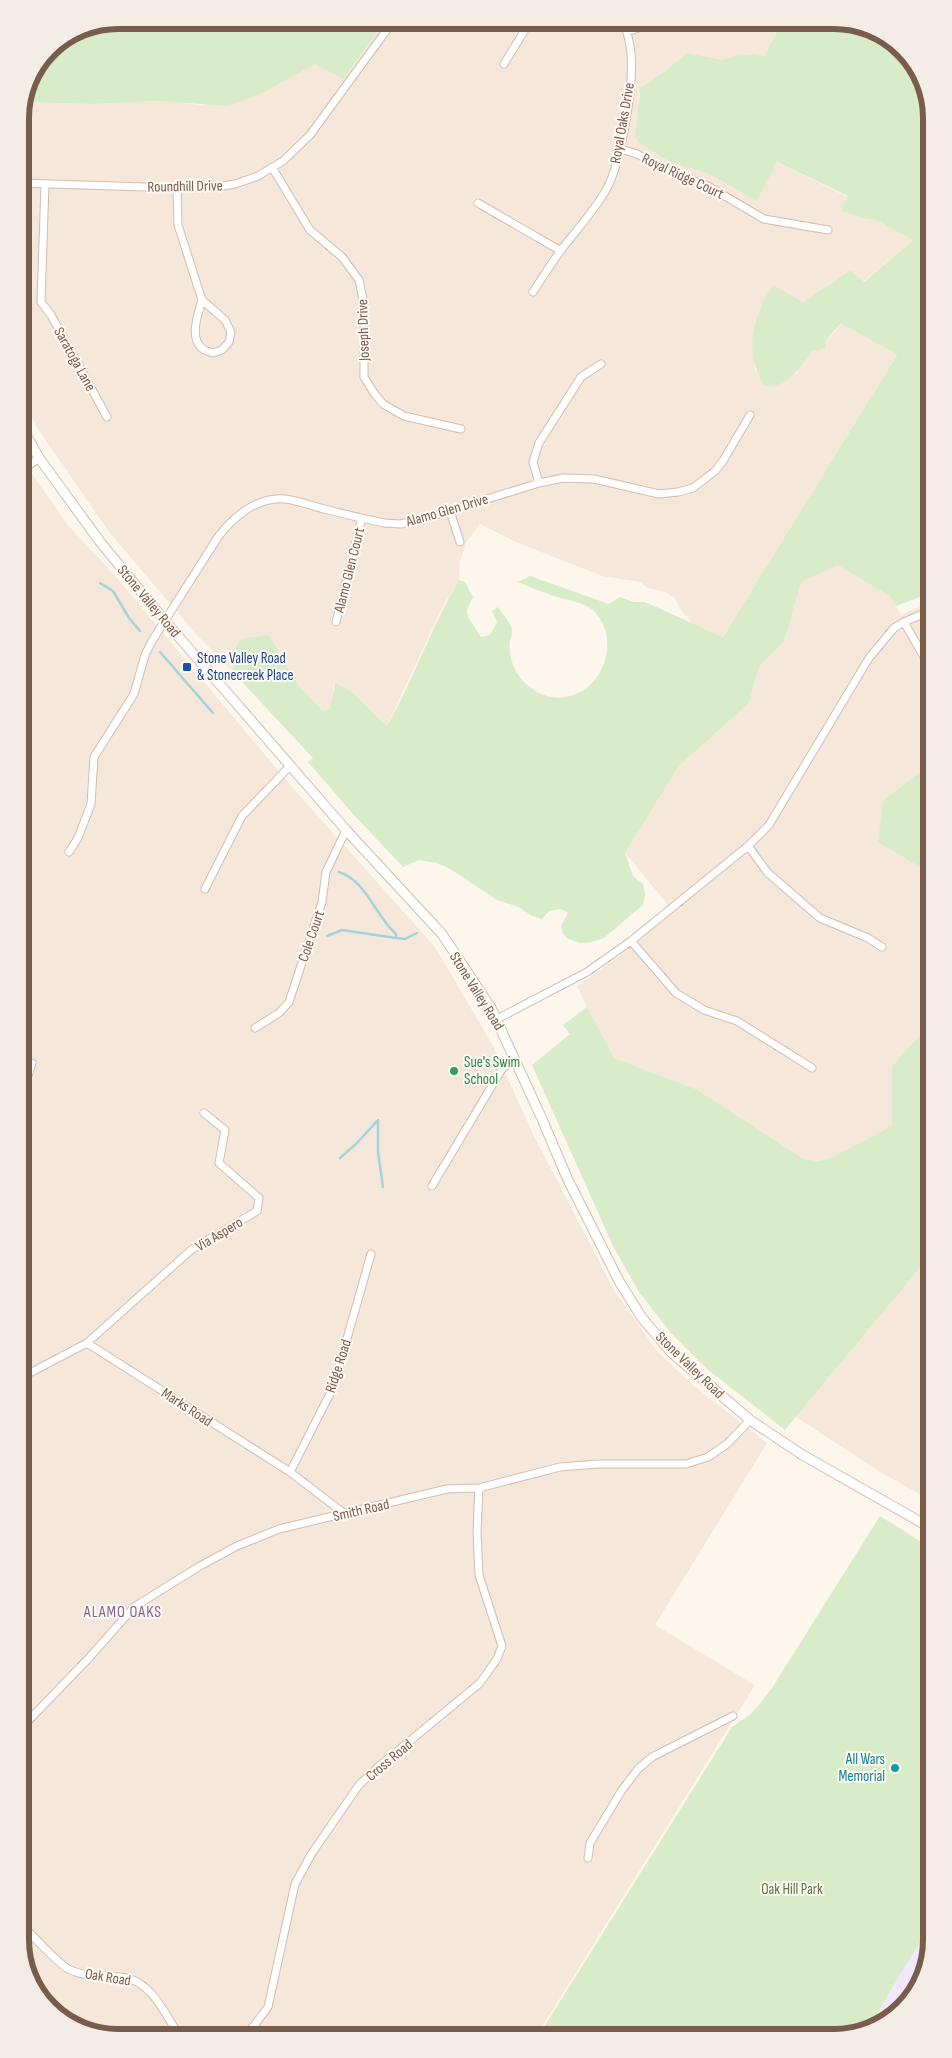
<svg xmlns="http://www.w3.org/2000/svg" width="952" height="2058" font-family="'Sofia Sans Condensed',sans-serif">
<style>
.residential{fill:#f5e8da}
.education{fill:#f3e8fa}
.green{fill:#d8ecc9}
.water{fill:#bfe3e8;stroke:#a5d3da}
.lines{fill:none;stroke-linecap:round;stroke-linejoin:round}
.stream{stroke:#a5d3da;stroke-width:2.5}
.minor-casing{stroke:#d1beb0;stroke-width:9}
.tertiary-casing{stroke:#d1beb0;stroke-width:11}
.minor{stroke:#fff;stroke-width:7}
.tertiary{stroke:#fff;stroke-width:9}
.transit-dot{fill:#1a4fb4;stroke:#fffaf3;stroke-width:2}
.leisure-dot{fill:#2e9e5b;stroke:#fffaf3;stroke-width:2}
.culture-dot{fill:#0f9aa8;stroke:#fffaf3;stroke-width:2}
.labels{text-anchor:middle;stroke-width:4;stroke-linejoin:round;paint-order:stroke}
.street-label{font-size:15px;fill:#7a5c4d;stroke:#fffaf3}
.transit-label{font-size:15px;fill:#164399;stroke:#fffaf3;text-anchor:start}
.leisure-label{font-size:15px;fill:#27864d;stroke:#fffaf3;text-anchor:start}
.culture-label{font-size:15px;fill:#0d838f;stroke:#fffaf3;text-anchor:end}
.park-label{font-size:15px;fill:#537a41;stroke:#fffaf3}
.neighbourhood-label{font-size:16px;letter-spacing:1px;fill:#846695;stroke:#fffaf3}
.rim{fill:none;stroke:#7a5c4d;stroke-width:6}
</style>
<rect width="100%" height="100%" fill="#fdf6ec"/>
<path class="residential" d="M386,20H776L782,25L764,56L639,89V143L668,161L711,175L757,201L776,162L848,197L842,211L862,218L876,220L913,240L863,282L851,270L803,302L755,321L753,343L755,371L796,374L811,352L826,348L827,340L842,323L897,355L723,637L692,623L681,610L675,598L665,592L648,588L640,582L602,576L516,542L480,524L467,541L460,561L459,580L443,606L387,726L351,691L334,684L330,710L323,712L298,685L268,635L240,656L232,671L196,634L109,532L38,429L21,398L20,112L22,102L91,104L157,101L202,105L263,93L315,64L343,79Z
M21,458L67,524L117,578L292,787L435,947L492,1044L534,1136L615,1292L658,1352L694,1386L767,1443L655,1625L755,1685L537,2035L111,2038L58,2018L25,1972Z
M838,564L890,596L901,615L928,603L929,765L906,785L894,852L929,873V1025L892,1066L893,1126L833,1157L818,1161L804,1159L696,1089L614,1058L595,1024L577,986L621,955L673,911L625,853L679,766L749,703L759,667L784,641L800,582Z
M930,1256L931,1502L930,1500L880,1472L796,1417Z"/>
<path class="education" d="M932,1922V1940L912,1999L865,2033Z"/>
<path class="green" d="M118,20H386L343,79L315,64L263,93L228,106L157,101L91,104L22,102L28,80L49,49L81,27Z
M776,20H841L893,40L927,86L928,594L896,606L890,596L838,565L801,582L784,641L759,667L749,703L679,766L625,853L633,876L643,884L645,894L643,905L604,938L592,942L580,943L568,939L563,934L561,926L568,913L561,909L549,911L542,919L532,916L519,907L497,900L450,869L437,863L419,860L403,867L353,814L308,762L313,758L232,671L240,656L235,648L241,639L269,635L298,685L323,711L330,709L335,683L351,691L387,726C414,679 431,627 459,580L465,582L473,597L467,610L468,617L481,637L490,635L497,622L492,611L498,607C502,613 511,623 512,630C513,633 511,638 510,641C508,657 514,672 525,683C564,720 616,681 606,633C604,624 598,613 590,608C579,601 566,600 554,596C542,592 530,587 518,582L530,576L609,604L620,597L634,602H645L723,637L897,355L841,323L827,339L826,348L811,352C800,369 787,389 764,386C744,352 752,317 773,285L803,302L851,270L864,282L913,240L876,220L862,218L841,211L848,196L777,162L757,201L711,175L668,161L639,143L635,137L640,96L639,89L664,72L687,53L722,60L735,56L754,54L764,56L781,25Z
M929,765V873L878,842L883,801Z
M587,1007L614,1058L696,1089L804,1159L818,1161L833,1157L892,1126V1066L929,1025L930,1256L785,1430L707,1369L671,1333L639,1292L614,1248L532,1065L570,1034L563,1025Z
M880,1516L931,1548L932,1922L865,2033L539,2035L732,1727L751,1714L772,1688Z"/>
<path class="water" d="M931,1706V1765C918,1753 918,1719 931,1706Z"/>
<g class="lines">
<path class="stream" d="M100,583L113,591L129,618L140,631
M160,652L213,713
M339,872C367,881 375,916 396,934V938L405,939L417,933
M327,936L342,930L396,938
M378,1120V1152L383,1187
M340,1158L357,1143L377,1121"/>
<g class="minor-casing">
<path id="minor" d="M627,32L661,20
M504,64L531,20
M621,149L637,154L673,173L708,186L764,219L828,230
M273,169L310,230L342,257L359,280L364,305V377L374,393L383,404L404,416L461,429
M20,183L177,188L217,187L235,184L258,176L283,161L310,135L394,20
M45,184L41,302L51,315L107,417
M177,188L178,225L202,300L225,320L231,332L229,342L222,350L213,353L204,350C188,339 198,315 202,300
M478,203L561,251
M533,292C542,278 551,264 561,250C576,231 592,213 605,192C621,165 634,86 631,54C630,42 627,31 623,20
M21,471L39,458
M539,483L533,462L539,443L581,377L601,364
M450,511L460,542
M336,622L362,518
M904,622L928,664
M748,846L768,873L820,918L868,938L882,947
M69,852L78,838L91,804L94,757L134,694L145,655L152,641L218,537C234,516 258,496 286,499C299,501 312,506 324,509C344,514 364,519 385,523L400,524L419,520L539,483L563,478L594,479L659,494L678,492L693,488L715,471L723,461L750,415
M205,889L242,816L291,765
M631,941L676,993L704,1010L737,1021L812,1068
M497,1019L587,972L631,941L748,846L769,825L869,658L894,628L904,622L928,612
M255,1028L279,1013L289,1002L322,902L326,872L346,830
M23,1092L32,1063
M432,1186L502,1069L515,1058
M87,1343L191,1250L257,1211L259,1198L219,1163L225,1130L204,1113
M24,1376L87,1343L290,1472L345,1514
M290,1472L333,1388L371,1254
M25,1724L88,1659L134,1607L200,1566L237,1546L279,1529L447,1489L479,1488L560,1467L598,1464H686L708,1457L727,1444L750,1420
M588,1858L590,1843L622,1790L638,1769L652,1757L733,1716
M25,1928C35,1938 59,1965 70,1970C86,1977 103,1976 120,1977C151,1979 165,2014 180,2037
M241,2037L253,2027L268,2007L295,1884L312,1853L359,1785L377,1768L480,1683L497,1659L502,1646L479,1575L477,1532L479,1488"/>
</g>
<g class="tertiary-casing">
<path id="tertiary" d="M21,426L39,458L101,543L165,621L346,830L442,934L491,1008L542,1119L568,1180L619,1281L642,1318L671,1352L750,1420L801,1454L931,1528"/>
</g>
<use href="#minor" class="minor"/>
<use href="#tertiary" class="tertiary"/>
</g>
<rect class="transit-dot" x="182" y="662" width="10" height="10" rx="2.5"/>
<circle class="leisure-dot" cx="454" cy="1071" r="5"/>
<circle class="culture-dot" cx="895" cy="1768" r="5"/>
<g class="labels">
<g class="street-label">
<text transform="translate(622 123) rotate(-80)" y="5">Royal Oaks Drive</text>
<text transform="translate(683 176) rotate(25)" y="5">Royal Ridge Court</text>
<text transform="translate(185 186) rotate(-1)" y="5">Roundhill Drive</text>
<text transform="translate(363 330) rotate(-92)" y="5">Joseph Drive</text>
<text transform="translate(75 359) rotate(61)" y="5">Saratoga Lane</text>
<text transform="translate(447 510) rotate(-16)" y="5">Alamo Glen Drive</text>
<text transform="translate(349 570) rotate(-76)" y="5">Alamo Glen Court</text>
<text transform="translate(149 601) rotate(50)" y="5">Stone Valley Road</text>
<text transform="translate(311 936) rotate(-71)" y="5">Cole Court</text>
<text transform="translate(477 991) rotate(58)" y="5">Stone Valley Road</text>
<text transform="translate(219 1234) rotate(-31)" y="5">Via Aspero</text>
<text transform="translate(690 1365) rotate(44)" y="5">Stone Valley Road</text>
<text transform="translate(338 1366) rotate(-72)" y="5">Ridge Road</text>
<text transform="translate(187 1407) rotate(33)" y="5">Marks Road</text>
<text transform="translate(361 1510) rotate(-13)" y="5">Smith Road</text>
<text transform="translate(389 1760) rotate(-40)" y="5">Cross Road</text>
<text transform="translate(108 1977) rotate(9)" y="5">Oak Road</text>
</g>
<g class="transit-label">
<text x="197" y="663">Stone Valley Road<tspan x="197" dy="17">&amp; Stonecreek Place</tspan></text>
</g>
<g class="leisure-label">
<text x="464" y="1067">Sue's Swim<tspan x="464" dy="17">School</tspan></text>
</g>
<g class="culture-label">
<text x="885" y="1764">All Wars<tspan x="885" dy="17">Memorial</tspan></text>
</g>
<g class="park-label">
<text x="792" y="1894">Oak Hill Park</text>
</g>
<g class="neighbourhood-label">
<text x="123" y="1617">ALAMO OAKS</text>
</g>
</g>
<path d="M0 0H952V2058H0ZM118 29H834A89 89 0 0 1 923 118V1940A89 89 0 0 1 834 2029H118A89 89 0 0 1 29 1940V118A89 89 0 0 1 118 29Z" fill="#f4ede6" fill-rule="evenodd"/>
<path class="rim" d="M118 29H834A89 89 0 0 1 923 118V1940A89 89 0 0 1 834 2029H118A89 89 0 0 1 29 1940V118A89 89 0 0 1 118 29Z"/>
</svg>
